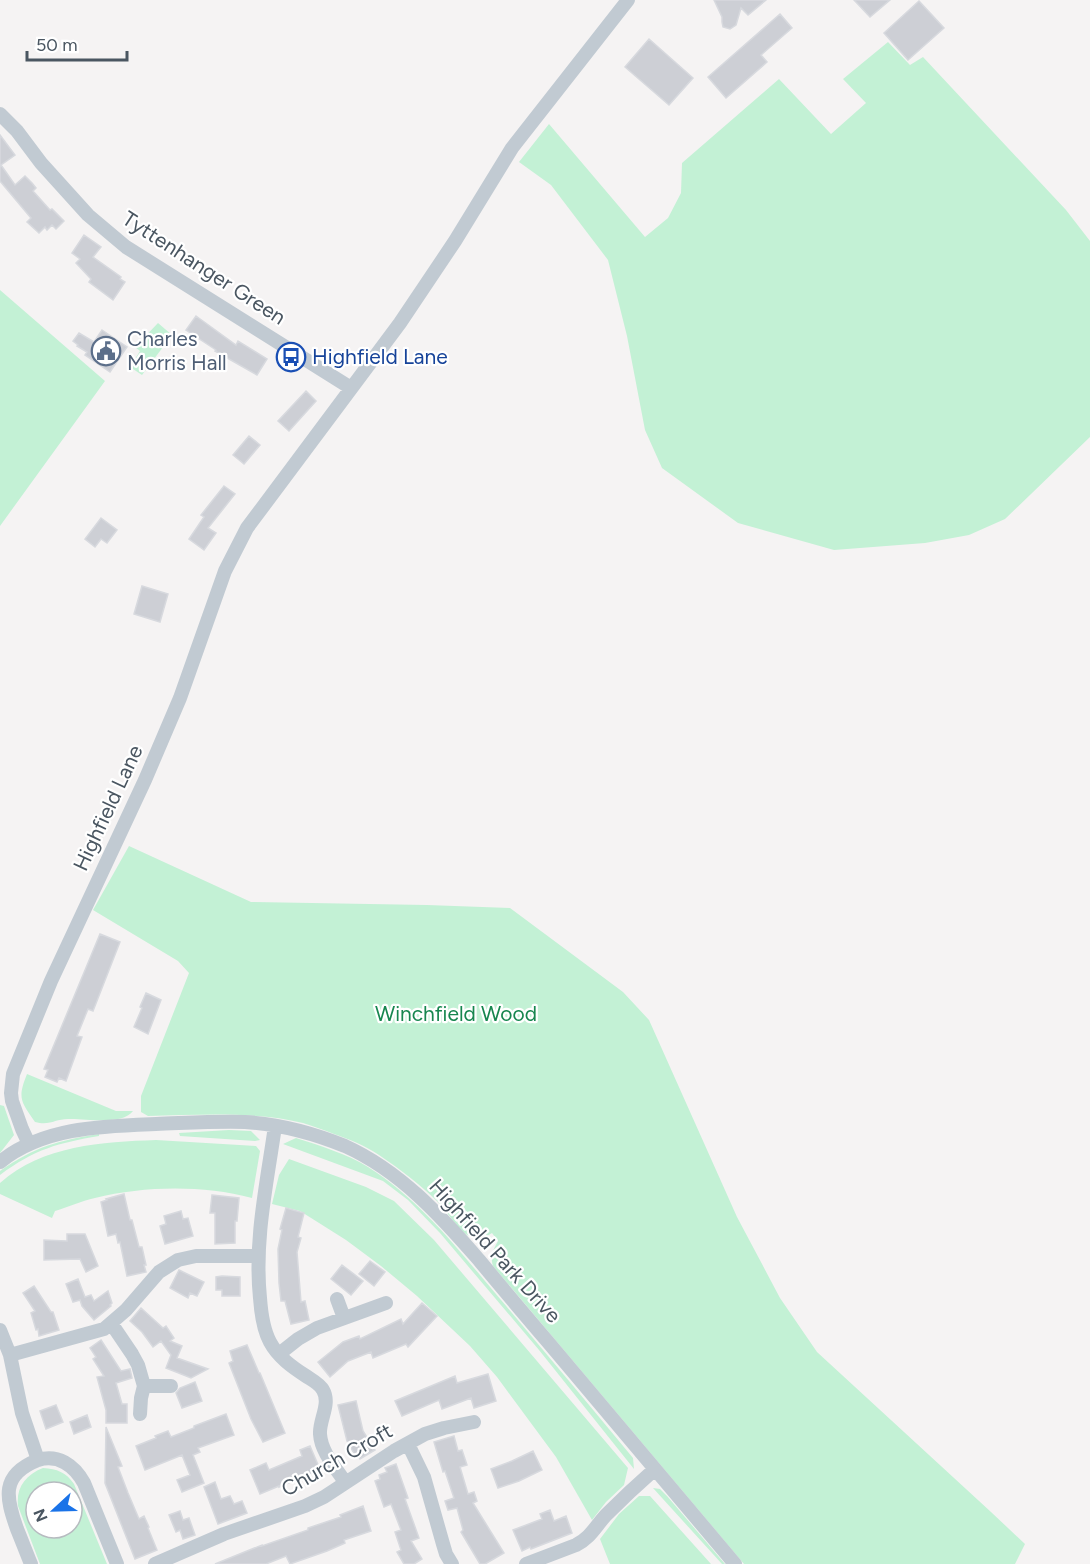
<svg xmlns="http://www.w3.org/2000/svg" width="1090" height="1564" font-family="Figtree,sans-serif">
<style>
.green{fill:#c3f1d5;fill-rule:evenodd}
.building{fill:#cdcfd5;stroke:#d7d9de;stroke-width:1.5}
.lines{fill:none;stroke-linecap:round;stroke-linejoin:round}
.minor{stroke:#c1cad2;stroke-width:14}
.labels{text-anchor:middle;stroke-width:4.5;stroke-linejoin:round;paint-order:stroke}
.street-label{font-size:21px;fill:#4a5661;stroke:#fff}
.service-label{font-size:21px;fill:#4e5e75;stroke:#fff;text-anchor:start}
.transit-label{font-size:21px;fill:#164399;stroke:#fff;text-anchor:start}
.park-label{font-size:21px;fill:#17864f;stroke:#fff}
</style>
<rect width="100%" height="100%" fill="#f5f3f3"/>
<path class="green" d="M888,42L910,65L923,57L1066,210L1090,241V437L1005,519L969,535L925,543L834,550L738,523L662,468L645,430L627,336L608,260L551,185L519,162L549,124L645,237L668,218L681,193L682,163L779,79L831,134L866,103L843,79Z
M0,290L105,381L0,526Z
M158,323L172,335L142,375L130,367L140,351L135,347Z
M129,846L251,902L427,905L510,908L623,992L649,1020L737,1217L780,1298L817,1352L991,1512L1025,1544L1015,1564H744L493,1266C490,1256 493,1250 498,1241L492,1233C486,1237 479,1240 471,1237C460,1233 448,1213 440,1204C422,1186 400,1169 379,1155C366,1146 349,1139 334,1134C324,1130 313,1126 303,1123C254,1111 198,1115 148,1116L141,1112V1096L189,973L178,961L93,910Z
M27,1074L116,1111H133C122,1126 85,1118 68,1119C55,1119 50,1126 35,1122C21,1101 17,1099 27,1074Z
M0,1105L4,1106L14,1135L0,1153Z
M229,1130L251,1131L260,1140L255,1141L180,1136L179,1133Z
M99,1134V1136C58,1143 35,1149 0,1175V1171C36,1146 57,1141 99,1134Z
M296,1138C321,1146 347,1154 368,1167C422,1201 460,1252 501,1300C545,1352 589,1405 633,1458L634,1469L539,1350L440,1233L408,1200L383,1181L283,1144Z
M156,1140L256,1146L260,1151L252,1198C202,1185 145,1186 95,1198C81,1201 68,1207 55,1211L52,1218L0,1194V1183C43,1145 102,1142 156,1140Z
M289,1159L366,1187L394,1201L434,1240L628,1468L624,1485L606,1502L592,1520L556,1457L497,1377L470,1346L417,1296L381,1266L346,1240L300,1211L272,1204L279,1175Z
M43,1468C57,1469 66,1472 74,1484L107,1564H40L18,1506C16,1488 25,1475 43,1468ZM36,1492H72V1528H36Z
M653,1488L660,1489L667,1496L725,1564H722Z
M639,1496H650L711,1564H610L600,1539L619,1514Z"/>
<path class="building" d="M714,0H766L748,15L741,8L736,25L730,29L723,27L722,22V17Z
M854,0H890L870,17Z
M919,1L944,28L908,60L884,33Z
M780,14L792,28L761,55L767,62L726,98L708,77Z
M649,39L693,78L669,105L625,67Z
M0,135L15,155L1,165L15,185L25,176L32,183L36,188L33,191L50,210L52,209L64,221L56,229L52,225L47,230L45,227L39,233L27,222L31,218L0,181Z
M84,235L101,247L93,257L121,277L120,279L125,282L113,300L89,282L91,279L76,263L80,259L72,253Z
M196,316L236,345L238,341L267,359L257,375L215,351L216,350L186,330Z
M102,330L127,347L110,372L85,355L87,352L77,346L78,345L73,341L79,333L94,342Z
M306,391L316,401L289,431L278,421Z
M249,436L260,445L244,464L233,455Z
M224,486L235,494L208,528L216,533L204,550L189,539L204,517L201,515Z
M101,518L117,530L107,543L101,539L95,547L85,539Z
M142,586L168,594L160,622L134,614Z
M100,934L120,942L93,1011L88,1009L77,1036L82,1037L66,1081L59,1078L57,1082L45,1077L48,1070L44,1069Z
M146,993L161,1000L148,1034L134,1027L142,1008L140,1007Z
M124,1194L130,1220H132L139,1247H142L146,1265H144L146,1272L127,1276L120,1242L118,1243L116,1234L108,1236L101,1202L107,1200L106,1199Z
M212,1195L239,1198L237,1221H235V1243L215,1244V1213H210Z
M286,1208L304,1213L298,1237L301,1238L297,1252L301,1302L305,1301L309,1320L291,1324L285,1301H281L279,1283L278,1249L282,1230L280,1229Z
M181,1211L183,1219L188,1218L193,1236L165,1244L160,1226L166,1224L164,1216Z
M67,1234H85L98,1266L86,1272L80,1259L44,1260V1240L67,1241Z
M370,1261L385,1272L374,1286L359,1274Z
M342,1265L363,1281L351,1295L331,1279Z
M179,1270L204,1282L197,1296L190,1293L188,1298L170,1288Z
M222,1276L240,1277V1296H222V1290H216V1277Z
M78,1279L85,1297L91,1295L94,1301L108,1291L112,1303L110,1305L111,1306L94,1320L82,1306L80,1300L73,1302L66,1284Z
M34,1286L51,1312H53L59,1330L39,1336L38,1329L36,1330L31,1313L35,1311L23,1293Z
M422,1303L437,1316L408,1347L406,1344L373,1358L371,1352L348,1361L330,1377L318,1362L343,1342L359,1336L360,1339L401,1319L403,1324Z
M141,1308L163,1328L166,1326L174,1338L170,1341L182,1346L177,1358L208,1369L191,1378L166,1368L171,1355L161,1341L153,1347L142,1332L130,1321Z
M101,1340L121,1371L130,1369L132,1378L116,1383L122,1404H127V1423H106V1410L97,1377L104,1376L93,1359L96,1357L90,1348Z
M247,1345L259,1373H260L285,1433L263,1442L251,1419L229,1363L233,1361L230,1351Z
M488,1374L496,1401L474,1408L471,1398L442,1409L439,1400L402,1416L395,1401L455,1376L457,1383Z
M195,1382L202,1401L182,1408L176,1393L180,1388Z
M356,1401L363,1431L375,1450L360,1459L357,1454L355,1455L347,1441L338,1405Z
M56,1405L63,1422L46,1429L40,1411Z
M226,1414L234,1435L198,1448L200,1452L193,1455L204,1483L182,1492L177,1480L190,1475L182,1455L145,1470L136,1446L156,1438L155,1436L168,1431L171,1437L194,1428V1426Z
M87,1415L91,1427L74,1434L70,1422Z
M106,1427L122,1466L118,1467L128,1493L139,1519L144,1516L149,1527L148,1528L157,1550L135,1559L105,1483Z
M454,1436L458,1451L462,1450L467,1465L460,1467L468,1494L474,1492L477,1501L473,1503L504,1553L485,1564H480L461,1532L463,1530L457,1508L448,1510L445,1501L454,1498L445,1471L443,1472L434,1442Z
M310,1446L319,1467L315,1469L316,1471L279,1487V1486L260,1494L250,1470L266,1463L269,1470L302,1456L300,1450Z
M533,1451L542,1470L519,1481L498,1488L491,1469L512,1461Z
M396,1464L408,1498L405,1499L419,1538L411,1541L422,1559L414,1564H404L397,1552L401,1550L395,1532L401,1530L391,1504L384,1507L375,1481L380,1479L379,1475L387,1472L385,1468Z
M215,1482L221,1499L230,1496L234,1504L242,1501L247,1513L218,1524L204,1487Z
M363,1506L371,1531L344,1540L345,1543L327,1551L290,1564L286,1556L266,1564H215L262,1545V1546L308,1530V1528L341,1517L340,1515Z
M550,1510L554,1521L566,1516L572,1533L531,1549L530,1547L522,1551L513,1530L542,1519L540,1514Z
M180,1511L183,1520L189,1518L195,1535L183,1539L180,1530L176,1532L169,1515Z"/>
<g class="lines">
<path class="minor" d="M0,114L17,131L41,163L88,215L126,247L351,388
M275,1126C267,1183 254,1240 260,1298C261,1312 263,1329 270,1342C278,1357 292,1367 306,1376C312,1380 320,1384 323,1390C331,1404 319,1420 320,1434C321,1452 336,1468 345,1482
M29,1144L22,1129L12,1101L11,1093L13,1074L51,981L145,780L180,698L225,571L247,528L400,323L455,241L512,148L628,0
M0,1162C43,1127 103,1126 156,1124C186,1123 216,1121 245,1122C279,1124 313,1133 345,1146C400,1171 440,1215 479,1260C502,1288 525,1315 548,1342C610,1416 673,1490 735,1564
M337,1299L344,1318
M111,1323L132,1354L138,1365L144,1386L141,1398L140,1414
M0,1330L10,1355L22,1413L38,1460C0,1475 6,1498 17,1529C22,1541 26,1552 31,1564
M279,1354L298,1339L317,1328L386,1303
M10,1355L104,1329L126,1310L159,1272L178,1260L196,1256H257
M144,1386H171
M408,1444L424,1477L443,1544L446,1554L452,1564
M38,1460C58,1454 74,1465 84,1483L117,1564
M155,1564L224,1534L305,1506L324,1497L394,1451L425,1434L444,1428L474,1422
M526,1564L576,1545C591,1537 595,1527 606,1515C622,1499 638,1484 655,1469"/>
</g>
<defs>
<g id="civic-ring" transform="scale(1.5)"><circle r="9.5" fill="#fff" stroke="#5c6f8a" stroke-width="1.5"/><path d="M-.6-6.5H3V-4.5H.6V-3L4-1V1h2V6H-6V1h2V-1L-.6-3ZM-1.2 2.5V6h2.4V2.5Z" fill="#5c6f8a"/></g>
<g id="bus-ring" transform="scale(1.5)"><circle r="9.5" fill="#fff" stroke="#1a4fb4" stroke-width="1.5"/><path d="M-5-6H5V4H4V6H2V4H-2V6H-4V4H-5ZM-3.5-4V0h7V-4ZM-3.5 1.2v1.5H-2V1.2ZM2 1.2v1.5H3.5V1.2Z" fill="#1a4fb4"/></g>
</defs>
<g fill-rule="evenodd">
<use href="#civic-ring" x="106" y="351"/>
<use href="#bus-ring" x="291" y="357"/>
</g>
<g class="labels">
<g class="street-label">
<text transform="translate(204 268) rotate(33)" y="7">Tyttenhanger Green</text>
<text transform="translate(108 808) rotate(-65)" y="7">Highfield Lane</text>
<text transform="translate(495 1251) rotate(48)" y="7">Highfield Park Drive</text>
<text transform="translate(337 1460) rotate(-30)" y="7">Church Croft</text>
</g>
<g class="service-label">
<text x="127" y="346">Charles<tspan x="127" dy="24">Morris Hall</tspan></text>
</g>
<g class="transit-label">
<text x="312" y="364">Highfield Lane</text>
</g>
<g class="park-label">
<text x="456" y="1021">Winchfield Wood</text>
</g>
</g>
<g transform="translate(54 1510) rotate(248)"><circle r="28" fill="#ffffff" stroke="#b7bbc0" stroke-width="1.5"/>
<path d="M0-4.5L10 22L0 15L-10 22Z" fill="#1a73e8"/>
<text y="-9" font-size="16" font-weight="bold" text-anchor="middle" fill="#4a5661">N</text>
</g>
<path d="M27 51v9h100v-9" fill="none" stroke="#4a5661" stroke-width="3"/>
<text x="36" y="51" font-size="18" fill="#4a5661" stroke="#ffffff" stroke-width="4.5" paint-order="stroke">50 m</text>
</svg>
